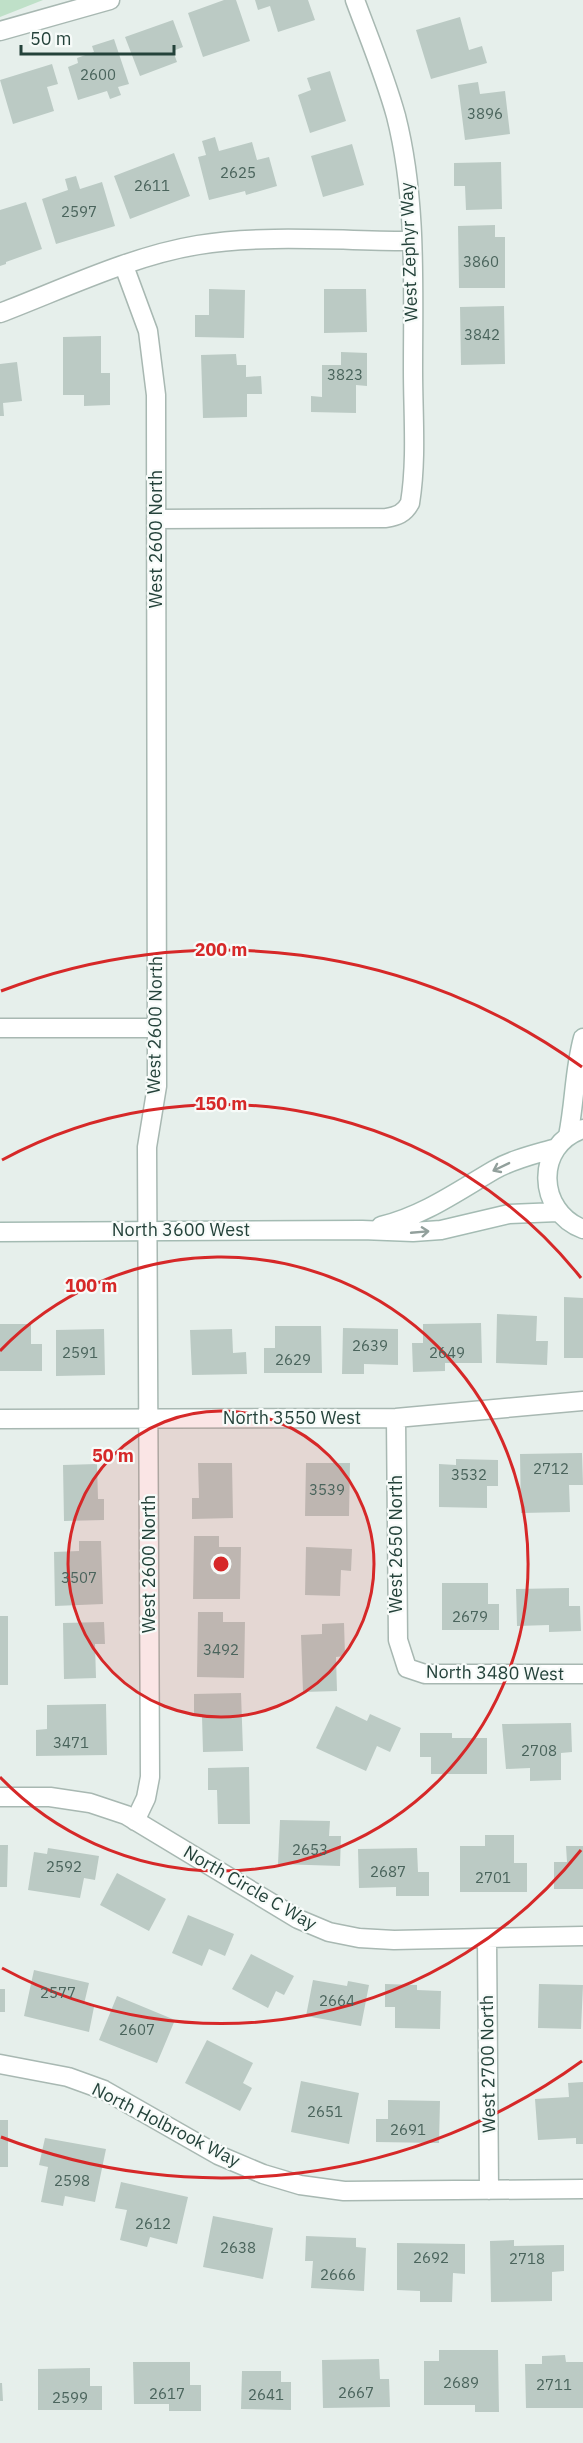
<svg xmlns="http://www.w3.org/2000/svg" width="583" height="2443" font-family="'IBM Plex Sans',sans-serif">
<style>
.green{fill:#bfe0c8}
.building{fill:#bbcac4}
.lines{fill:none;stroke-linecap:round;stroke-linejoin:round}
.street-casing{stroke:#a8b8b2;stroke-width:21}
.secondary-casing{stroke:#a4bbb3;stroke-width:21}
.street{stroke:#fff;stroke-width:18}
.secondary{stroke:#fff;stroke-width:18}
.oneway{stroke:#92a09c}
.ring{fill:none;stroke:#d62828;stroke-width:3}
.labels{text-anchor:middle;stroke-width:4.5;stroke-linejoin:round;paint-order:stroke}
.number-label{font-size:15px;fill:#4a645c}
.street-label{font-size:18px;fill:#24423a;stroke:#f7fbf9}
.centre{fill:#d62828;stroke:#f7fbf9;stroke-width:3}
.ring-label{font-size:18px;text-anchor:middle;font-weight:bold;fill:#d62828;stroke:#f7fbf9;stroke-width:4.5;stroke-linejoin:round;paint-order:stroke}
</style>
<rect width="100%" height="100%" fill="#e6efeb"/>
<path class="green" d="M0,0H43L0,17Z"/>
<path class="building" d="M224,0H236L250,41L203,57L188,13Z
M255,0H308L315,20L278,32L270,6L258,10Z
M460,17L469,50L482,46L487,63L431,79L416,30Z
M173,20L183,47L173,51L177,62L140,76L125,37Z
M114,39L129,84L118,87L121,95L110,99L107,91L78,100L68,67L78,63L77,58L94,52L92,46Z
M52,64L58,84L47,87L54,111L13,124L0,80Z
M330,71L346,121L310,133L298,95L311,90L307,78Z
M478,82L480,94L505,91L510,134L465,140L458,85Z
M215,137L219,151L252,142L257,160L269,157L277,186L246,195L245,191L209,200L198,157L206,155L202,141Z
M352,144L364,185L323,197L311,156Z
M174,153L190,196L130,219L114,176Z
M501,162L502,209L466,210L465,186H454V163Z
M76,176L80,189L102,182L115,226L56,244L42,199L68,190L65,179Z
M26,202L42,249L6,262V264L0,266V210Z
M495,225V237H505V288H459L458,226Z
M209,289L245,290L244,338L195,337V315H209Z
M324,289H366L367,332L324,333Z
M504,306L505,364L461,365L460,307Z
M101,336V373H110V405L84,406V395H63V337Z
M341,352L367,353V386L356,385V413L311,412V396L322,397V365H341Z
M236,354L237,365H246V377L261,376L262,394H247V417L203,418L201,355Z
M17,362L22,401L3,403L4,416H0V364Z
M564,1297L583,1298V1358H564Z
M497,1314L537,1316L536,1341H548L547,1365L496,1363Z
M481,1323L482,1363H445V1371L413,1372L412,1343H423V1324Z
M0,1324H31V1344H42V1371H0Z
M275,1326H321L322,1373H264V1348H275Z
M343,1328L398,1329V1365L364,1364V1374H342Z
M104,1329L105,1375L56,1376V1330Z
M232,1329L233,1353L246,1352L247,1374L192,1375L190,1330Z
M582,1453L583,1485H569L570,1512L521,1513L520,1454Z
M456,1459L498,1460V1486H487V1508L439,1507V1464L456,1465Z
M198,1463H232L233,1518L192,1519V1498H199Z
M306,1463H350L349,1516H305Z
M97,1464L98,1499H104V1520L64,1521L63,1465Z
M194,1536H219V1547H241L240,1599H193Z
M79,1541H101L103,1604L55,1606L54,1552L79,1551Z
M306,1547L352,1549L351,1571L341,1570L340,1596L305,1595Z
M442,1583H488V1604H499V1630H442Z
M569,1588V1606H580L581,1631L549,1632V1625L517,1626L516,1589Z
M198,1612H223V1622H245L244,1678L197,1677Z
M0,1616H8V1685H0Z
M104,1622L105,1644H95L96,1678L64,1679L63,1623Z
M344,1623L345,1656L336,1657L337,1691L303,1692L301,1635L322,1634V1624Z
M241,1693L243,1751L203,1752L202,1716H194V1694Z
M106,1704L107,1755L36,1756V1730L47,1729V1705Z
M336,1706L367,1721L370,1714L401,1728L390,1752L377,1746L366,1771L316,1748Z
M571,1723L572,1752L561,1753V1780L530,1781V1768L506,1769L502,1724Z
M420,1733H452V1738H487V1774H431V1757H420Z
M249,1767L250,1824H218L217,1790H208V1768Z
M280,1820L330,1821L329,1836H341L340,1866L278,1864Z
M485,1835H514V1863H527V1892H460V1846H485Z
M0,1845H8L7,1887H0Z
M566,1846H583V1889H554V1862H567Z
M48,1848L99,1856L95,1880L84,1878L80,1898L28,1890L34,1852L47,1854Z
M417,1848L418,1872H429V1896H396V1887L359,1888L358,1849Z
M117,1873L166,1899L149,1931L100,1905Z
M188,1915L234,1934L225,1956L209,1949L202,1966L172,1953Z
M251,1954L294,1976L284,1995L276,1991L268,2008L232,1989Z
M34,1970L89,1983L84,2004L94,2007L89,2032L24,2016Z
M313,1980L347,1986L348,1981L369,1985L361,2026L306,2016Z
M385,1984L417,1985V1990L441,1991L440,2029L395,2028V2007H385Z
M539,1984L583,1985L581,2029L538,2028Z
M0,1989H5V2012H0Z
M117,1996L175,2020L157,2063L99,2040Z
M207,2040L253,2063L243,2083L252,2088L240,2111L185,2083Z
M301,2081L359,2093L349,2144L291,2132Z
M583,2082V2144H576V2138L538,2140L535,2099L569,2097L568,2083Z
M388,2100L440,2101L439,2143L376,2142V2119H388Z
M0,2120H8V2167H0Z
M45,2138L106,2149L95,2202L65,2196L63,2206L41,2202L48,2167L39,2165Z
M121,2182L188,2197L177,2244L150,2237L147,2247L120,2240L127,2210L115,2208Z
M213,2216L273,2228L263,2279L203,2267Z
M306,2236L356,2238V2247L366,2248L364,2291L311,2288L313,2261H305Z
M514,2240V2246L564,2245V2271L552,2272V2301L491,2302L490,2241Z
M397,2243L465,2244V2274L453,2273L452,2302H420V2291L397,2290Z
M439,2350H498L499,2412H475V2405H424V2361H439Z
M565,2355L566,2362H583V2408H526L525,2364H542V2356Z
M379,2359L380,2379H389L390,2407L323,2408L322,2360Z
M133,2362H190V2385H201V2411H169V2404H134Z
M90,2368V2386H102V2410H38V2369Z
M242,2371H281V2382H291V2410L241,2409Z
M0,2383H2L3,2401H0Z"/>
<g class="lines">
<g class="street-casing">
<path id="street" d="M0,31L110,0
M124,266L148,331L156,395L157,1086L147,1147L150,1777L146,1798L135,1821
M0,313C63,289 131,256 198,245C265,234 343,241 412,241
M156,519L386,518C397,516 404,514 410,503C417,460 413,414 413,371C413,286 417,199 396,116C385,76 369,38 355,0
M0,1028H156
M396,1418L398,1640L407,1668L425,1674H583
M0,1419L396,1418L583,1401
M0,1797H50L90,1803L126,1815L298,1919L329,1932L359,1938L394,1940L583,1936
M487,1939L489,2190
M0,2064L68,2077L104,2090L218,2155L263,2174L300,2185L344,2191L583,2189"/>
</g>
<g class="secondary-casing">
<path id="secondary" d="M583,1129C534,1145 537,1212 583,1229
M568,1136C575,1102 574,1071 583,1038
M381,1226C423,1216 458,1191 494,1170C513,1159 536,1154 556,1148
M0,1232L362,1230L413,1232L441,1230L509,1214L558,1212"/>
</g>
<use href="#street" class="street"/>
<use href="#secondary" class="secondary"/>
</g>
<defs><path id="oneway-shaft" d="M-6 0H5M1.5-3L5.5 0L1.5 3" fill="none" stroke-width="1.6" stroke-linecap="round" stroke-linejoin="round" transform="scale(1.5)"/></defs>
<g class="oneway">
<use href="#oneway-shaft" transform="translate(501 1167) rotate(154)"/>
<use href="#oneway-shaft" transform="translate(420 1232) rotate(-5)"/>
</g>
<circle cx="221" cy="1564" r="153" fill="#d62828" fill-opacity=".12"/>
<g class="ring">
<circle cx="221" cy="1564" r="153"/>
<path d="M0 1351A307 307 0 1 1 0 1777"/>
<path d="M581 1850A460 460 0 0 1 2 1968M2 1160A460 460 0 0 1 581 1278"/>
<path d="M582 2061A614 614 0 0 1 1 2137M1 991A614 614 0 0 1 582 1067"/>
</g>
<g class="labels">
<g class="number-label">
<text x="98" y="80">2600</text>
<text x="485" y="119">3896</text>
<text x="238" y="178">2625</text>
<text x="152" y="191">2611</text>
<text x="79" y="217">2597</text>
<text x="481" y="267">3860</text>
<text x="482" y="340">3842</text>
<text x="345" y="380">3823</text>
<text x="370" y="1351">2639</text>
<text x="80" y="1358">2591</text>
<text x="447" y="1358">2649</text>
<text x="293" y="1365">2629</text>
<text x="551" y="1474">2712</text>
<text x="469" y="1480">3532</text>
<text x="327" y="1495">3539</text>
<text x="79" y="1583">3507</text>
<text x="470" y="1622">2679</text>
<text x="221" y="1655">3492</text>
<text x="71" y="1748">3471</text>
<text x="539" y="1756">2708</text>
<text x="310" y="1855">2653</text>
<text x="64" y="1872">2592</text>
<text x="388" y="1877">2687</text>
<text x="493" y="1883">2701</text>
<text x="58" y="1998">2577</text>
<text x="337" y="2006">2664</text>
<text x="137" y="2035">2607</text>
<text x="325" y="2117">2651</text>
<text x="408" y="2135">2691</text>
<text x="72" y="2186">2598</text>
<text x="153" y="2229">2612</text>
<text x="238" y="2253">2638</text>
<text x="431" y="2263">2692</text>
<text x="527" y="2264">2718</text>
<text x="338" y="2280">2666</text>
<text x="461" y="2388">2689</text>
<text x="554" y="2390">2711</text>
<text x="356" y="2398">2667</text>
<text x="167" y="2399">2617</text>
<text x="266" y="2400">2641</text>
<text x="70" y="2403">2599</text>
</g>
<g class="street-label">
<text transform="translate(409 252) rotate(-92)" y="6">West Zephyr Way</text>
<text transform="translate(156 539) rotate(-90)" y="6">West 2600 North</text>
<text transform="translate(155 1025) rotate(-89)" y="6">West 2600 North</text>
<text x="181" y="1236">North 3600 West</text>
<text x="292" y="1424">North 3550 West</text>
<text transform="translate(396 1544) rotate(-90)" y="6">West 2650 North</text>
<text transform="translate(149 1564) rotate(-90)" y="6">West 2600 North</text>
<text transform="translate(495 1673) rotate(1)" y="6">North 3480 West</text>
<text transform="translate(250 1888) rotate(30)" y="6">North Circle C Way</text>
<text transform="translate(488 2064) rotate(-91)" y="6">West 2700 North</text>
<text transform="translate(166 2125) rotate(27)" y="6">North Holbrook Way</text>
</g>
</g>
<circle cx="221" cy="1564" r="9" class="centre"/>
<g class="ring-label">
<text x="221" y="956">200 m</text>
<text x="221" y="1110">150 m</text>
<text x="91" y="1292">100 m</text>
<text x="113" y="1462">50 m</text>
</g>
<path d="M21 45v9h153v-9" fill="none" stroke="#24423a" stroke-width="3"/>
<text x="30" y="45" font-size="18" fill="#24423a" stroke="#f7fbf9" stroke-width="4.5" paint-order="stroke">50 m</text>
</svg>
